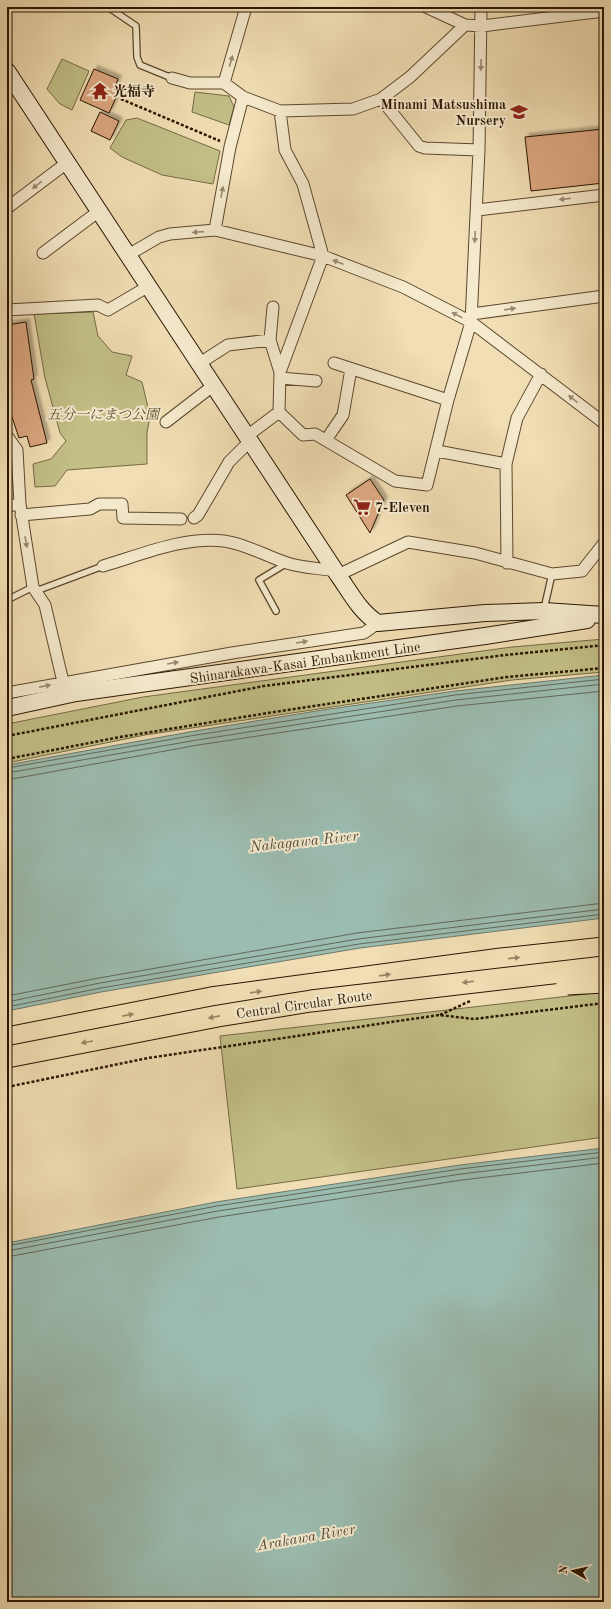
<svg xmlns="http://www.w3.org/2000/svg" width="611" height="1609" font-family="'Old Standard TT','Noto Serif JP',serif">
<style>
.green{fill:#c2bf87;stroke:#766a44}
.water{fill:#9bbcb0;stroke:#6d796a}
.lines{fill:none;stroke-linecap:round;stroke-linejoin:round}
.shore{stroke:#626858;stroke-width:1}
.building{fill:#dca781;stroke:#291500;filter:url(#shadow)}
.lane-casing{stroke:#5b472d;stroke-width:8}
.street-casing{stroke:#5b472d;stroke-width:13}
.secondary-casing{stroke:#291500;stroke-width:18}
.highway-casing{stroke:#291500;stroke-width:23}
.path{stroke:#291500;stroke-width:2.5;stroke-dasharray:3 2;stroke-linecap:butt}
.lane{stroke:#f6eace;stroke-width:5.5}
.street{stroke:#f6eace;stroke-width:11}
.secondary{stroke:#f6eace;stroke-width:16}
.highway{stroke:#f1deb4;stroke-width:21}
.highway-bridge-casing{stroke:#291500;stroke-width:23;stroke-linecap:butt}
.highway-bridge{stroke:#f1deb4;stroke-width:21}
.oneway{fill:#9a8a71}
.oneway2{fill:#978463}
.labels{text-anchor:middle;stroke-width:4;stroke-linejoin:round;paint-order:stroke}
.poi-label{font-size:14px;font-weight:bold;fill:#291500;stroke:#f6eace;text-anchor:start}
.park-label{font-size:14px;font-style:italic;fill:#5f502f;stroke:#f6eace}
.street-label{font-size:14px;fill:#291500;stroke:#f6eace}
.water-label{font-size:15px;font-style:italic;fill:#514f3e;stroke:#f6eace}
</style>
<defs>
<filter id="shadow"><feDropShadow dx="3.5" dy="-3.5" stdDeviation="1" flood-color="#0004"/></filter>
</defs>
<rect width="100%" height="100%" fill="#f1deb4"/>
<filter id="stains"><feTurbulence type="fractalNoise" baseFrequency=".005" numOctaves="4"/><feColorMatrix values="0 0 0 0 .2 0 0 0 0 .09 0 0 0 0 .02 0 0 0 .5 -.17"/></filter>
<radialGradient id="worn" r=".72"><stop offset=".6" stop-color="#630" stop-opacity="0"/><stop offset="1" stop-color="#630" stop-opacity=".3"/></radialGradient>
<path class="green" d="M62,59L89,71L72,110L60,104L47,89Z
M195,92L229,96L234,107L229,125L192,112Z
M137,118L220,151L213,184L162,175L122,157L110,148L126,120Z
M93,312L98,336L112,352L132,356L126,375L142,382L150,416L147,433V464L67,470L55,486L35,487L33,464L51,459L66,441L60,433L45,378L34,314Z
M604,639V672L512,680L145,735L7,763V724L143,697L512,647Z
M604,992V1137L237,1189L220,1036Z"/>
<path class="water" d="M604,675V918L360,948L101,992L7,1011V765L195,731L316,711L455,691Z
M604,1148V1602H7V1243L216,1202L460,1165Z"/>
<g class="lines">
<path class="shore" d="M7,768L196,735L455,695L604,679
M7,773L197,740L456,700L604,684
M7,780L198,745L457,706L604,691
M7,996L99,978L357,933L604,903
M7,1002L100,983L358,939L604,909
M7,1007L101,988L359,944L604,914
M7,1246L217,1206L460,1169L604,1152
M7,1251L218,1211L461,1174L604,1157
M7,1257L219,1217L462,1180L604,1163"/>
</g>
<path class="building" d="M94,69L118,79L114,89L119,91L109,113L80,100Z
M100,112L119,121L110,140L91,131Z
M604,129V183L531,191L525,137Z
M26,322L34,379L31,380L47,443L30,447L27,436L19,438L12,417L7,418V325Z
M370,479L384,500L370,533L346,495Z"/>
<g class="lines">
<g class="lane-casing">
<path id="lane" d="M108,7L136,26L137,57L140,65L172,78
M36,591L103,566
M7,600L33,587
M544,609L552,574
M276,611L259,580L287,563"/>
</g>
<g class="street-casing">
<path id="street" d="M426,7L465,25L482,26L604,11
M172,78L190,83H224
M243,97L280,111L353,109L381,99L410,77L465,25
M381,99L419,146L425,148L479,150
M7,208L68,162
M477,210L604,195
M215,230L230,147L243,97L224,83L246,7
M43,253L99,211
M128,255L159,237L170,234L215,230L323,256L403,287L471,322L604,423
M273,307L270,340L280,372L323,256L303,184L285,150L280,111
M7,310L98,305L108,310L149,286
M472,314L604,296
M200,363L228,345L270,340
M334,363L448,400
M280,372L279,412L303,435L315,434L395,481L427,485L448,400L471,322L479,150L481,7
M280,378L316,381
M166,422L214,385
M7,436L17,450L20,504L33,587L45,605L63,682
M247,436L279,412
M326,440L343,415L351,369
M437,451L506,464
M7,506L20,504
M21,515L90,509L99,504H122L123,518L181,519
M194,518L198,515L229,462L250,441
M507,563L506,464L517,418L541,374
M103,566C141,555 184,536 224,541C246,544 266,556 287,563C302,568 320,568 335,571
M338,575L408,542L475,553L552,574L582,571L604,543
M7,693L232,653L364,633L378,623"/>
</g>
<g class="secondary-casing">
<path id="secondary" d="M7,71L338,575C350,592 360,612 378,623L485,613L544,611L604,615
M7,708L76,693L485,636L587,620"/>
</g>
<g class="highway-casing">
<path id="highway" d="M7,1038L211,998L501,959L604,948"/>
</g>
<path class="path" d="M121,99L220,141
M7,736L264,686L505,655L604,645
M7,759L120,737L268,713L507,677L604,668
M440,1015L470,1001
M7,1087L148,1058L439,1015L474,1019L604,1003"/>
<use href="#lane" class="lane"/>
<use href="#street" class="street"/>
<use href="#secondary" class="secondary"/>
<use href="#highway" class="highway"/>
<g class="highway-bridge-casing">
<path id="highway-bridge" d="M567,984L604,982
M7,1057L218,1016L311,1001L604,967"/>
</g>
<use href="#highway-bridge" class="highway-bridge"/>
</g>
<defs><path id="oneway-solid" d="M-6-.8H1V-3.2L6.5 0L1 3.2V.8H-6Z"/></defs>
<g class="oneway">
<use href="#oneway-solid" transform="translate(231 61) rotate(-74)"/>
<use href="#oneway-solid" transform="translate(481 65) rotate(91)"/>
<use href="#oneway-solid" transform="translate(37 185) rotate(143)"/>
<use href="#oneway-solid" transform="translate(222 192) rotate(-80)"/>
<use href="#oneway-solid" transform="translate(565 199) rotate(173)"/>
<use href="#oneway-solid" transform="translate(198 232) rotate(176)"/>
<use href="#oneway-solid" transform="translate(475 237) rotate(93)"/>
<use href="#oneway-solid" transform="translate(338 262) rotate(-159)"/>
<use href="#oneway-solid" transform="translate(510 309) rotate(-8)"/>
<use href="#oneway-solid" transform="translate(457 315) rotate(-152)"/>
<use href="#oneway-solid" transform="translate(573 399) rotate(-142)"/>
<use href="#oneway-solid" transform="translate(26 542) rotate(81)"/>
<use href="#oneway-solid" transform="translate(302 642) rotate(-9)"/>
<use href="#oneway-solid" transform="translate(173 663) rotate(-10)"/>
<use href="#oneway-solid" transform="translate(45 686) rotate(-11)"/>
</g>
<g class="oneway2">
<use href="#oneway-solid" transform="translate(514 958) rotate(-6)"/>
<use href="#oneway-solid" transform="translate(385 975) rotate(-8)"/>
<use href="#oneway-solid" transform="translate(468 982) rotate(173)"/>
<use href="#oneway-solid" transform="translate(256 992) rotate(-8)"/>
<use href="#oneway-solid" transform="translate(128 1015) rotate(-11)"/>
<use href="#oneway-solid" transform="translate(214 1017) rotate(169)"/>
<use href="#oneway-solid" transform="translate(87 1042) rotate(170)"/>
</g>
<defs>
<g id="temple-bare" transform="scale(1.38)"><path d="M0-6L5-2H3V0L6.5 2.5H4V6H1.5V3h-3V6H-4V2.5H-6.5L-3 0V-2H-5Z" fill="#8f2418" stroke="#f6eace" stroke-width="2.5" paint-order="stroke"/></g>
<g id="school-bare" transform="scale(1.38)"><path d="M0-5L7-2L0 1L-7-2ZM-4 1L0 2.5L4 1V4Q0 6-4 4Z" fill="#8f2418" stroke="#f6eace" stroke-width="2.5" paint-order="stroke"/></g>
<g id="supermarket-bare" transform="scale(1.38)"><path d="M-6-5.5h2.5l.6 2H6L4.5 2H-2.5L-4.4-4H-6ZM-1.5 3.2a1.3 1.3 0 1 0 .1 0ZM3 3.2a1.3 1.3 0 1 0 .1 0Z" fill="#8f2418" stroke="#f6eace" stroke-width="2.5" paint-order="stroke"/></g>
</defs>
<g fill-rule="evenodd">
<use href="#temple-bare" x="100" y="91"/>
<use href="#school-bare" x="519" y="112"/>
<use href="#supermarket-bare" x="362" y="507"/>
</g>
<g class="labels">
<g class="poi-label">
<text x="113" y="96">光福寺</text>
<text x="506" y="109" text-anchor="end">Minami Matsushima<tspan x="506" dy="16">Nursery</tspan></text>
<text x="375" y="512">7-Eleven</text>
</g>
<g class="park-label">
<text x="103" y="419">五分一にまつ公園</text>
</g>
<g class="street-label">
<text transform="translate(305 662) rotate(-8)" y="5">Shinarakawa-Kasai Embankment Line</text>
<text transform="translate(304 1004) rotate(-8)" y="5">Central Circular Route</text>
</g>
<g class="water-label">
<text transform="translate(304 841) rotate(-6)" y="5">Nakagawa River</text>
<text transform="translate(306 1537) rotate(-10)" y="5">Arakawa River</text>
</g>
</g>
<rect width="611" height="1609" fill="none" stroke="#f1deb4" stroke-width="24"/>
<rect x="8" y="8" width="595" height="1593" fill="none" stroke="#291500" stroke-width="2"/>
<rect x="12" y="12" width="587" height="1585" fill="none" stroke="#291500"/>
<g transform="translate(573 1571) rotate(278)" stroke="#f6eace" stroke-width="3" paint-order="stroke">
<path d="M0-3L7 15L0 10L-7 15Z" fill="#291500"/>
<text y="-6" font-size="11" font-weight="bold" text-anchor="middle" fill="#291500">N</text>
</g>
<rect width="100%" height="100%" filter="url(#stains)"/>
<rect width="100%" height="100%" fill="url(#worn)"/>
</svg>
